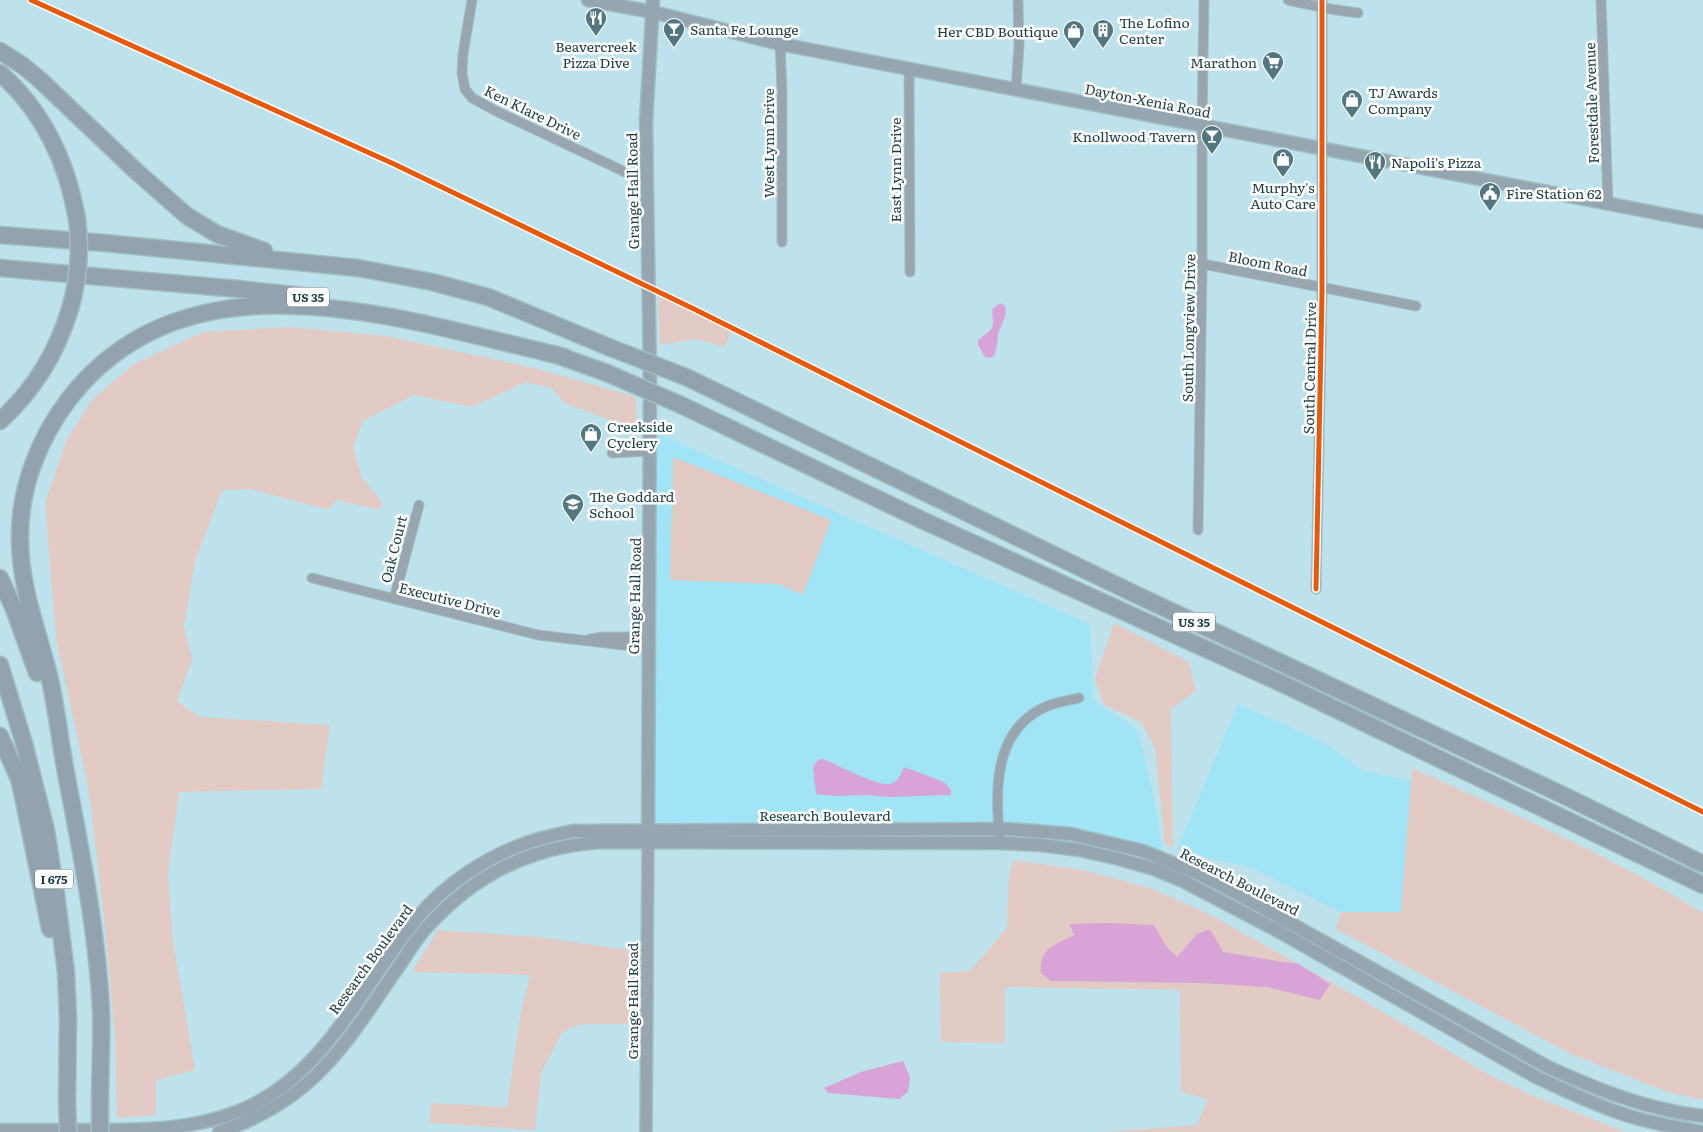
<svg xmlns="http://www.w3.org/2000/svg" width="1703" height="1132" viewBox="0 0 1703 1132" font-family="Literata,serif">
  <style>
    .built { fill: #a0e4f5 }
    .green { fill: #e1cbc4 }
    .water { fill: #d8a3d7 }
    .lines { fill: none; stroke-linecap: round; stroke-linejoin: round }
    .minor-casing { stroke: #a0bfc7; stroke-width: 11 }
    .tertiary-casing { stroke: #a0bfc7; stroke-width: 14 }
    .secondary-casing { stroke: #a0bfc7; stroke-width: 15 }
    .motorway-casing { stroke: #a0bfc7; stroke-width: 19 }
    .minor { stroke: #9aa6af; stroke-width: 9 }
    .tertiary { stroke: #9aa6af; stroke-width: 11 }
    .secondary { stroke: #96a6b0; stroke-width: 12 }
    .motorway { stroke: #92a3af; stroke-width: 16 }
    .motorway-bridge-casing { stroke: #a0bfc7; stroke-width: 19; stroke-linecap: butt }
    .motorway-bridge { stroke: #92a3af; stroke-width: 16 }
    .cycleway-casing { stroke: #fff; stroke-width: 8 }
    .cycleway { stroke: #e8590c; stroke-width: 5 }
    .labels { text-anchor: middle; dominant-baseline: central; stroke-width: 5; stroke-linejoin: round; paint-order: stroke }
    .shield { fill: #fff; stroke: #5f777e; stroke-width: 1 }
    .shield-label { font-size: 12px; font-weight: bold; fill: #1a3d46 }
    .poi-label { font-size: 14px; fill: #1a3d46; stroke: #fff; text-anchor: start }
    .street-label { font-size: 14px; fill: #1a3d46; stroke: #fff }
  </style>
  <rect width="100%" height="100%" fill="#bee2eb"/>
  <!-- built -->
  <path class="built" d="M 650,430 L 1090,624 L 1093,700 L 1138,730 L 1157,813 L 1163,858 L 1071,834 L 648,830 Z
    M 1238,704 L 1323,742 L 1362,770 L 1411,781 L 1401,912 L 1341,912 L 1252,868 L 1177,850 Z"/>
  <!-- green -->
  <path class="green" d="M 658,293 L 732,328 L 725,347 L 697,339 L 660,345 Z
    M 290,327 L 386,336 L 534,368 L 636,397 L 637,430 L 564,403 L 552,388 L 526,382 L 472,407 L 414,395 L 363,421 L 353,447 L 362,478 L 382,502 L 380,510 L 336,500 L 329,510 L 250,489 L 222,490 L 195,561 L 184,626 L 192,660 L 177,701 L 199,717 L 330,725 L 321,789 L 179,792 L 168,874 L 173,942 L 195,1070 L 156,1080 L 156,1115 L 117,1118 L 115,1037 L 105,927 L 89,792 L 56,638 L 45,503 L 67,439 L 93,399 L 134,364 L 203,332 Z
    M 673,457 L 831,520 L 803,595 L 778,584 L 670,580 Z
    M 1114,623 L 1189,662 L 1196,691 L 1171,709 L 1173,847 L 1165,844 L 1155,748 L 1141,722 L 1104,705 L 1095,679 Z
    M 1412,768 C 1511,812 1611,856 1703,913 L 1703,1100 L 1665,1091 L 1571,1054 L 1336,929 L 1341,912 L 1401,912 Z
    M 1013,860 L 1082,870 L 1150,888 L 1207,913 L 1354,995 L 1493,1077 L 1534,1096 L 1626,1132 L 1102,1132 L 1197,1125 L 1208,1099 L 1181,1092 L 1180,990 L 1005,987 L 1005,1043 L 941,1042 L 940,973 L 970,971 L 1007,928 L 1009,875 Z
    M 438,930 L 539,937 L 634,951 L 634,1024 L 583,1024 L 563,1031 L 541,1073 L 535,1130 L 430,1123 L 431,1103 L 507,1107 L 521,1011 L 530,975 L 412,972 Z"/>
  <!-- water -->
  <path class="water" d="M 1001,303 L 1005,306 C 1008,318 1000,324 998,335 C 997,343 997,349 994,356 L 989,358 L 984,356 L 978,344 L 978,340 C 983,336 991,332 993,325 C 994,320 991,314 993,308 Z
    M 823,759 C 838,765 876,786 889,784 C 898,783 901,774 904,767 L 944,782 L 951,790 L 951,795 L 888,797 L 868,795 L 836,796 L 816,794 L 813,767 L 818,760 Z
    M 1106,923 L 1154,925 L 1166,946 L 1177,957 L 1197,934 L 1210,929 L 1223,952 L 1276,961 L 1299,964 L 1330,984 L 1320,1000 L 1267,987 L 1201,983 L 1051,981 L 1041,973 C 1039,948 1055,945 1074,935 L 1069,924 Z
    M 903,1061 L 910,1077 L 908,1092 L 899,1099 L 828,1093 L 824,1088 L 861,1072 Z"/>
  <g class="lines">
    <!-- minor casing -->
    <g class="minor-casing">
      <path id="minor" d="M 472,0 L 463,54 L 462,73 L 465,89 L 472,98 L 498,112 L 640,179 L 646,180
        M 1288,0 L 1330,9 L 1358,13
        M 1601,0 L 1608,204
        M 780,44 L 782,91 L 782,242
        M 909,69 L 910,272
        M 1016,89 L 1019,46 L 1018,0
        M 1203,264 L 1416,306
        M 612,453 L 650,451
        M 1198,530 L 1202,270 L 1202,125 L 1204,0
        M 312,578 L 538,635 L 648,648
        M 1316,589 L 1322,294 L 1322,0
        M 394,599 L 419,505
        M 590,639 L 603,637 L 648,637
        M 1000,843 C 995,794 992,731 1045,707 C 1056,702 1067,701 1079,698"/>
    </g>
    <!-- tertiary casing -->
    <g class="tertiary-casing">
      <path id="tertiary" d="M 646,1132 L 648,842"/>
    </g>
    <!-- secondary casing -->
    <g class="secondary-casing">
      <path id="secondary" d="M 588,0 L 653,12 L 780,44 L 1703,222
        M 648,837 L 650,381 L 646,122 L 653,0
        M 0,1130 C 31,1130 63,1130 94,1130 C 144,1130 192,1130 239,1111 C 325,1077 362,984 418,917 C 446,883 488,856 529,842 C 543,837 559,834 573,831 L 1008,829 L 1071,834 L 1143,851 L 1199,874 L 1236,893 L 1548,1067 C 1598,1090 1648,1110 1703,1116
        M 219,1132 C 258,1119 296,1097 324,1067 C 350,1040 371,1007 392,976 C 404,960 414,941 427,927 C 457,894 495,867 537,854 C 557,847 578,844 600,842 L 1000,843 L 1041,845 L 1080,850 L 1119,859 L 1154,869 L 1183,881 L 1278,931 L 1536,1077 C 1562,1089 1589,1102 1617,1112 C 1645,1122 1674,1127 1703,1132"/>
    </g>
    <!-- motorway casing -->
    <g class="motorway-casing">
      <path id="motorway" d="M 0,51 L 22,65 L 39,79 L 136,171 L 187,216 L 217,234 L 264,251
        M 0,73 C 43,111 67,162 77,219
        M 0,235 L 105,243 L 358,268 L 432,282 L 488,297 L 611,348
        M 0,268 L 238,289 L 304,296
        M 554,354 L 607,373
        M 686,377 L 1141,597 L 1567,797 L 1703,864
        M 681,405 L 924,521 L 1281,683 L 1703,885
        M 0,421 C 33,391 57,352 70,309
        M 0,578 L 14,609 L 37,673
        M 0,665 L 24,743 L 46,830 L 56,894 L 66,972 L 68,1019 L 67,1100
        M 0,736 L 19,779 L 23,796 L 50,929
        M 100,1105 C 100,1073 102,1042 101,1010 C 97,930 81,852 66,773 C 60,742 57,711 50,680 C 39,633 20,589 20,539 C 19,489 39,438 69,399 C 190,243 406,321 565,357"/>
    </g>
    <!-- minor -->
    <use href="#minor" class="minor"/>
    <!-- tertiary -->
    <use href="#tertiary" class="tertiary"/>
    <!-- secondary -->
    <use href="#secondary" class="secondary"/>
    <!-- motorway -->
    <use href="#motorway" class="motorway"/>
    <!-- motorway-bridge casing -->
    <g class="motorway-bridge-casing">
      <path id="motorway-bridge" d="M 70,309 C 79,279 81,250 77,219
        M 611,348 L 686,377
        M 607,373 L 681,405
        M 67,1100 L 68,1132
        M 100,1105 L 100,1132"/>
    </g>
    <!-- motorway-bridge -->
    <use href="#motorway-bridge" class="motorway-bridge"/>
    <!-- cycleway casing -->
    <g class="cycleway-casing">
      <path id="cycleway" d="M 31,0 L 394,164 L 694,309 L 1703,812
        M 1316,589 L 1322,294 L 1322,0"/>
    </g>
    <!-- cycleway -->
    <use href="#cycleway" class="cycleway"/>
  </g>
  <!-- icons -->
  <defs>
    <g id="restaurant-pin" transform="scale(1.125)"><path d="M0 17L-7.5 6A9.5 9.5 0 1 1 7.5 6Z" fill="#537780" stroke="#fff"/><path d="M-5-6h1v4h1v-4h1v4h1v-4h1v5L-1.5 .5V6h-2V.5L-5-1ZM5-6V6H3V1.5H1.5Q1.5-4 5-6Z" fill="#fff"/></g>
    <g id="bar-pin" transform="scale(1.125)"><path d="M0 17L-7.5 6A9.5 9.5 0 1 1 7.5 6Z" fill="#537780" stroke="#fff"/><path d="M-6-5H6L.8 .8V4.5H3.5V6h-7V4.5H-.8V.8Z" fill="#fff"/></g>
    <g id="building-pin" transform="scale(1.125)"><path d="M0 17L-7.5 6A9.5 9.5 0 1 1 7.5 6Z" fill="#537780" stroke="#fff"/><path d="M-4-6H4V6H1V3H-1V6H-4ZM-2.5-4.3h1.7v1.8h-1.7ZM.8-4.3h1.7v1.8H.8ZM-2.5-1h1.7V.8h-1.7ZM.8-1h1.7V.8H.8Z" fill="#fff"/></g>
    <g id="shop-pin" transform="scale(1.125)"><path d="M0 17L-7.5 6A9.5 9.5 0 1 1 7.5 6Z" fill="#537780" stroke="#fff"/><path d="M-5-2.5h2.3a2.7 3.5 0 0 1 5.4 0H5L5.5 6h-11ZM-1.5-2.5h3a1.5 2.3 0 0 0-3 0Z" fill="#fff"/></g>
    <g id="supermarket-pin" transform="scale(1.125)"><path d="M0 17L-7.5 6A9.5 9.5 0 1 1 7.5 6Z" fill="#537780" stroke="#fff"/><path d="M-6-5.5h2.5l.6 2H6L4.5 2H-2.5L-4.4-4H-6ZM-1.5 3.2a1.3 1.3 0 1 0 .1 0ZM3 3.2a1.3 1.3 0 1 0 .1 0Z" fill="#fff"/></g>
    <g id="civic-pin" transform="scale(1.125)"><path d="M0 17L-7.5 6A9.5 9.5 0 1 1 7.5 6Z" fill="#537780" stroke="#fff"/><path d="M-.6-6.5H3V-4.5H.6V-3L4-1V1h2V6H-6V1h2V-1L-.6-3ZM-1.2 2.5V6h2.4V2.5Z" fill="#fff"/></g>
    <g id="school-pin" transform="scale(1.125)"><path d="M0 17L-7.5 6A9.5 9.5 0 1 1 7.5 6Z" fill="#537780" stroke="#fff"/><path d="M0-5L7-2L0 1L-7-2ZM-4 1L0 2.5L4 1V4Q0 6-4 4Z" fill="#fff"/></g>
  </defs>
  <g fill-rule="evenodd">
    <use href="#restaurant-pin" x="596" y="18"/>
    <use href="#bar-pin" x="674" y="29"/>
    <use href="#building-pin" x="1103" y="30"/>
    <use href="#shop-pin" x="1074" y="31"/>
    <use href="#supermarket-pin" x="1273" y="62"/>
    <use href="#shop-pin" x="1352" y="100"/>
    <use href="#bar-pin" x="1212" y="136"/>
    <use href="#shop-pin" x="1283" y="159"/>
    <use href="#restaurant-pin" x="1375" y="162"/>
    <use href="#civic-pin" x="1490" y="193"/>
    <use href="#shop-pin" x="591" y="434"/>
    <use href="#school-pin" x="573" y="504"/>
  </g>
  <g class="labels">
    <!-- shield labels -->
    <g class="shield">
      <rect x="287" y="287.5" width="42" height="19" rx="4"/>
      <rect x="1173" y="612.5" width="42" height="19" rx="4"/>
      <rect x="35" y="869.5" width="38" height="19" rx="4"/>
    </g>
    <g class="shield-label">
      <text x="308" y="297">US 35</text>
      <text x="1194" y="622">US 35</text>
      <text x="54" y="879">I 675</text>
    </g>
    <!-- poi labels -->
    <g class="poi-label">
      <text x="1119" y="22">The Lofino<tspan x="1119" dy="16">Center</tspan></text>
      <text x="690" y="29">Santa Fe Lounge</text>
      <text x="1058" y="31" text-anchor="end">Her CBD Boutique</text>
      <text x="596" y="46" text-anchor="middle">Beavercreek<tspan x="596" dy="16">Pizza Dive</tspan></text>
      <text x="1257" y="62" text-anchor="end">Marathon</text>
      <text x="1368" y="92">TJ Awards<tspan x="1368" dy="16">Company</tspan></text>
      <text x="1196" y="136" text-anchor="end">Knollwood Tavern</text>
      <text x="1391" y="162">Napoli's Pizza</text>
      <text x="1283" y="187" text-anchor="middle">Murphy's<tspan x="1283" dy="16">Auto Care</tspan></text>
      <text x="1506" y="193">Fire Station 62</text>
      <text x="607" y="426">Creekside<tspan x="607" dy="16">Cyclery</tspan></text>
      <text x="589" y="496">The Goddard<tspan x="589" dy="16">School</tspan></text>
    </g>
    <!-- street labels -->
    <g class="street-label">
      <text transform="translate(1148 100) rotate(11)">Dayton-Xenia Road</text>
      <text transform="translate(1591 103) rotate(-92)">Forestdale Avenue</text>
      <text transform="translate(533 112) rotate(26)">Ken Klare Drive</text>
      <text transform="translate(768 143) rotate(-90)">West Lynn Drive</text>
      <text transform="translate(895 170) rotate(-90)">East Lynn Drive</text>
      <text transform="translate(632 191) rotate(-91)">Grange Hall Road</text>
      <text transform="translate(1268 263) rotate(11)">Bloom Road</text>
      <text transform="translate(1188 328) rotate(-89)">South Longview Drive</text>
      <text transform="translate(1309 368) rotate(-89)">South Central Drive</text>
      <text transform="translate(393 549) rotate(-76)">Oak Court</text>
      <text transform="translate(634 596) rotate(-89)">Grange Hall Road</text>
      <text transform="translate(450 599) rotate(14)">Executive Drive</text>
      <text x="825" y="815">Research Boulevard</text>
      <text transform="translate(1240 881) rotate(27)">Research Boulevard</text>
      <text transform="translate(370 959) rotate(-54)">Research Boulevard</text>
      <text transform="translate(632 1001) rotate(-90)">Grange Hall Road</text>
    </g>
  </g>
</svg>
